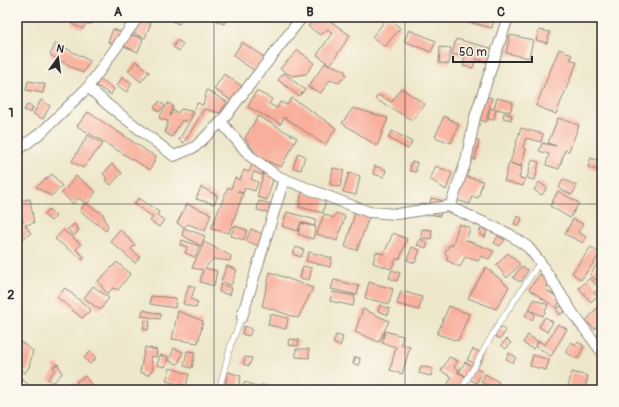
<svg xmlns="http://www.w3.org/2000/svg" width="619" height="407" viewBox="0 0 619 407" font-family="Pangolin,sans-serif">
  <style>
    .building { fill: #f9af9c }
    .lines { fill: none; stroke-linecap: round; stroke-linejoin: round }
    .service-casing { stroke: #8c897b; stroke-width: 6 }
    .minor-casing { stroke: #8c897b; stroke-width: 12 }
    .service { stroke: #fff; stroke-width: 5 }
    .minor { stroke: #fff; stroke-width: 10 }
    .grid { fill: none; stroke: #2b2b2b; stroke-width: 1; stroke-opacity: 0.55 }
    .neatline { fill: none; stroke: #2b2b2b; stroke-width: 1.5 }
    .grid-label { font-size: 13px; text-anchor: middle; font-weight: bold; fill: #2b2b2b }
  </style>
  <rect width="100%" height="100%" fill="#fbf7ec"/>
  <filter id="ink" filterUnits="userSpaceOnUse"><feTurbulence type="fractalNoise" baseFrequency=".025" numOctaves="2"/><feDisplacementMap in="SourceGraphic" scale="8" xChannelSelector="R" yChannelSelector="G"/><feConvolveMatrix kernelMatrix="1 2 1 2 8 2 1 2 1" color-interpolation-filters="sRGB"/></filter>
  <filter id="wash" filterUnits="userSpaceOnUse"><feTurbulence type="fractalNoise" baseFrequency=".012" numOctaves="4" result="noise"/><feDisplacementMap in="SourceGraphic" scale="16" xChannelSelector="R" yChannelSelector="G"/><feGaussianBlur stdDeviation="0.9" result="paint"/><feColorMatrix in="noise" values="0 0 0 0 0 0 0 0 0 0 0 0 0 0 0 0 0 1.4 0 .05"/><feComposite in="paint" operator="in"/></filter>
  <g filter="url(#wash)">
    <rect width="100%" height="100%" fill="#eee7cb"/>
    <g id="blocks">
      <!-- building -->
      <path class="building" d="M 75,17 L 84,17 L 93,21 L 92,24 L 86,23 L 83,29 L 72,24 Z
        M 172,17 L 182,18 L 179,24 L 171,21 Z
        M 219,17 L 227,17 L 224,24 L 217,21 Z
        M 319,17 L 324,17 L 350,35 L 330,65 L 317,55 L 332,33 L 328,29 L 320,35 L 308,26 Z
        M 388,17 L 400,28 L 385,47 L 372,37 Z
        M 470,17 L 494,19 L 492,28 L 469,22 Z
        M 139,19 L 151,23 L 145,38 L 133,33 Z
        M 113,29 L 125,34 L 118,45 L 108,42 Z
        M 409,30 L 436,41 L 431,52 L 404,41 Z
        M 539,30 L 550,32 L 547,43 L 536,40 Z
        M 130,34 L 143,39 L 138,52 L 124,46 Z
        M 510,35 L 533,40 L 529,58 L 506,53 Z
        M 456,39 L 494,49 L 491,63 L 476,59 L 473,68 L 463,66 L 465,57 L 452,54 Z
        M 177,40 L 183,44 L 179,51 L 173,47 Z
        M 242,42 L 265,58 L 255,71 L 233,56 Z
        M 56,43 L 90,61 L 83,73 L 50,55 Z
        M 440,47 L 451,48 L 449,64 L 439,63 Z
        M 559,49 L 572,55 L 570,59 L 577,62 L 556,114 L 536,106 Z
        M 298,50 L 314,63 L 306,74 L 292,76 L 280,69 Z
        M 136,61 L 149,72 L 141,82 L 128,71 Z
        M 325,63 L 344,70 L 346,75 L 339,83 L 330,80 L 321,93 L 308,87 Z
        M 284,73 L 305,90 L 299,96 L 278,80 Z
        M 224,74 L 242,86 L 232,101 L 214,89 Z
        M 122,77 L 132,83 L 127,92 L 117,86 Z
        M 99,79 L 114,89 L 111,95 L 95,85 Z
        M 28,81 L 45,84 L 43,93 L 26,90 Z
        M 401,88 L 425,104 L 412,120 L 375,99 L 378,95 L 392,102 Z
        M 207,90 L 227,102 L 220,113 L 204,109 L 184,143 L 179,140 L 193,115 L 197,103 L 203,105 Z
        M 256,91 L 272,99 L 269,104 L 277,108 L 280,102 L 287,105 L 292,98 L 336,128 L 325,145 L 284,117 L 281,124 L 248,107 Z
        M 477,94 L 492,98 L 486,122 L 471,117 Z
        M 497,98 L 513,102 L 510,112 L 496,109 L 494,120 L 488,119 L 490,108 L 494,109 Z
        M 41,100 L 50,106 L 43,119 L 33,114 Z
        M 160,101 L 165,106 L 159,112 L 154,107 Z
        M 168,103 L 173,106 L 170,116 L 173,110 L 178,113 L 181,109 L 192,111 L 186,122 L 182,120 L 172,137 L 165,133 L 168,121 L 159,118 Z
        M 27,105 L 33,107 L 31,113 L 24,110 Z
        M 353,108 L 388,118 L 377,146 L 342,123 Z
        M 88,112 L 156,157 L 150,170 L 77,126 Z
        M 504,113 L 512,115 L 511,120 L 503,118 Z
        M 258,116 L 297,138 L 281,167 L 258,157 L 245,138 Z
        M 444,116 L 459,124 L 451,143 L 435,137 Z
        M 558,118 L 579,125 L 569,151 L 565,150 L 559,169 L 546,165 L 549,154 L 539,151 L 542,143 L 556,146 L 548,143 Z
        M 521,128 L 543,134 L 541,142 L 526,138 L 523,148 L 526,149 L 521,166 L 510,163 Z
        M 392,131 L 412,142 L 408,149 L 388,138 Z
        M 88,135 L 103,144 L 83,168 L 72,161 Z
        M 470,139 L 479,141 L 475,160 L 466,158 Z
        M 298,153 L 305,156 L 301,170 L 293,168 Z
        M 591,158 L 602,162 L 602,172 L 588,167 Z
        M 254,159 L 265,166 L 276,168 L 267,200 L 257,197 L 264,171 L 262,175 L 254,172 L 251,179 L 258,182 L 255,191 L 245,188 L 243,193 L 237,191 L 243,194 L 229,233 L 211,229 L 228,187 L 231,189 L 235,178 L 240,180 L 244,170 L 249,172 Z
        M 532,160 L 539,162 L 535,180 L 527,178 Z
        M 411,162 L 417,162 L 416,172 L 410,171 Z
        M 509,163 L 522,167 L 519,178 L 525,179 L 523,186 L 504,181 Z
        M 112,164 L 122,173 L 111,185 L 105,180 L 107,178 L 103,174 Z
        M 375,166 L 386,170 L 384,177 L 373,174 Z
        M 436,166 L 452,173 L 446,190 L 430,179 Z
        M 333,168 L 344,170 L 340,187 L 330,185 Z
        M 349,173 L 360,176 L 356,195 L 343,192 Z
        M 52,174 L 62,186 L 51,196 L 36,187 Z
        M 456,174 L 483,181 L 478,198 L 472,196 L 470,204 L 449,198 Z
        M 76,176 L 96,192 L 87,204 L 78,198 L 73,204 L 62,193 Z
        M 563,179 L 577,186 L 572,195 L 559,188 Z
        M 539,182 L 547,188 L 542,195 L 534,190 Z
        M 17,184 L 23,188 L 18,196 L 17,196 Z
        M 201,187 L 218,196 L 214,204 L 196,199 Z
        M 558,191 L 579,203 L 570,218 L 550,206 Z
        M 302,192 L 326,199 L 323,213 L 299,207 Z
        M 139,198 L 159,212 L 157,215 L 164,220 L 159,227 L 150,221 L 153,217 L 134,204 Z
        M 431,198 L 443,201 L 440,216 L 428,214 Z
        M 30,199 L 34,223 L 25,225 L 31,233 L 20,241 L 17,237 L 17,223 L 22,221 L 23,222 L 19,201 Z
        M 259,201 L 277,205 L 275,214 L 257,210 Z
        M 85,203 L 103,214 L 108,227 L 106,231 L 80,211 Z
        M 187,204 L 211,214 L 205,231 L 188,224 L 184,227 L 177,223 Z
        M 49,209 L 56,216 L 51,221 L 44,215 Z
        M 356,209 L 370,214 L 357,250 L 345,247 Z
        M 287,212 L 316,220 L 314,226 L 301,222 L 298,231 L 282,226 Z
        M 336,213 L 345,216 L 337,241 L 317,234 L 324,214 L 333,218 Z
        M 517,216 L 522,218 L 519,226 L 514,224 Z
        M 573,219 L 583,224 L 578,232 L 586,237 L 583,243 L 565,234 Z
        M 301,223 L 316,227 L 313,239 L 298,234 Z
        M 74,224 L 79,230 L 74,236 L 68,229 Z
        M 459,224 L 470,228 L 466,240 L 494,251 L 489,259 L 481,256 L 478,261 L 465,257 L 460,267 L 446,260 L 448,256 L 445,253 L 449,245 L 452,246 Z
        M 234,226 L 247,230 L 244,240 L 231,236 Z
        M 184,228 L 205,236 L 201,246 L 182,235 Z
        M 481,228 L 487,231 L 485,237 L 479,234 Z
        M 120,229 L 135,245 L 131,249 L 140,257 L 135,263 L 110,241 Z
        M 251,229 L 269,237 L 264,248 L 246,241 Z
        M 422,229 L 432,230 L 431,239 L 421,238 Z
        M 63,230 L 81,244 L 76,250 L 85,257 L 83,260 L 55,239 Z
        M 393,233 L 407,239 L 400,259 L 396,259 L 391,269 L 373,263 L 376,252 L 384,254 Z
        M 498,236 L 505,240 L 500,246 L 494,243 Z
        M 420,239 L 428,243 L 426,248 L 417,245 Z
        M 182,240 L 199,246 L 195,257 L 185,253 L 187,247 L 180,245 Z
        M 204,242 L 231,256 L 230,261 L 213,259 L 205,268 L 217,271 L 214,286 L 200,282 L 203,270 L 192,268 Z
        M 296,247 L 304,250 L 301,257 L 293,254 Z
        M 412,247 L 420,250 L 415,263 L 407,260 Z
        M 591,247 L 600,254 L 581,280 L 572,273 Z
        M 309,252 L 332,258 L 330,267 L 306,261 Z
        M 508,253 L 520,264 L 507,278 L 496,265 Z
        M 117,262 L 130,274 L 118,290 L 113,288 L 107,294 L 98,281 Z
        M 598,263 L 602,266 L 602,273 L 596,280 L 590,275 Z
        M 227,266 L 237,270 L 231,285 L 221,281 Z
        M 303,266 L 312,268 L 309,280 L 300,278 Z
        M 521,266 L 528,270 L 521,282 L 513,278 Z
        M 486,267 L 509,287 L 496,309 L 468,298 Z
        M 392,270 L 400,273 L 397,281 L 389,278 Z
        M 270,272 L 313,288 L 298,318 L 262,306 Z
        M 540,274 L 551,282 L 545,289 L 561,300 L 556,308 L 529,289 Z
        M 590,278 L 599,288 L 594,293 L 597,296 L 591,302 L 579,288 Z
        M 334,280 L 359,286 L 357,295 L 331,289 Z
        M 369,282 L 393,289 L 389,304 L 365,298 Z
        M 221,284 L 232,288 L 230,295 L 219,292 Z
        M 189,285 L 195,287 L 191,299 L 198,302 L 196,308 L 183,304 Z
        M 93,286 L 109,298 L 100,310 L 84,298 Z
        M 65,288 L 91,310 L 82,318 L 57,297 Z
        M 401,291 L 422,297 L 419,310 L 397,304 Z
        M 332,292 L 355,296 L 353,306 L 330,301 Z
        M 151,296 L 176,298 L 175,308 L 150,304 Z
        M 534,299 L 548,305 L 543,316 L 529,310 Z
        M 602,302 L 602,320 L 595,329 L 586,321 Z
        M 380,305 L 390,309 L 388,315 L 378,311 Z
        M 449,306 L 469,314 L 458,341 L 437,334 Z
        M 561,306 L 565,311 L 560,315 L 556,309 Z
        M 363,309 L 389,321 L 379,342 L 355,332 Z
        M 143,310 L 161,314 L 160,319 L 141,316 Z
        M 529,310 L 535,315 L 532,320 L 525,315 Z
        M 178,311 L 203,321 L 198,343 L 172,339 Z
        M 270,314 L 288,318 L 286,329 L 268,325 Z
        M 545,317 L 553,322 L 547,332 L 539,327 Z
        M 145,320 L 150,321 L 148,330 L 143,329 Z
        M 558,324 L 567,329 L 551,356 L 536,346 L 539,341 L 545,345 Z
        M 244,326 L 252,329 L 249,336 L 242,334 Z
        M 501,327 L 506,331 L 500,339 L 495,336 Z
        M 385,331 L 403,336 L 401,344 L 410,347 L 402,374 L 390,370 L 396,347 L 382,343 Z
        M 336,335 L 343,337 L 340,346 L 333,343 Z
        M 528,335 L 538,342 L 533,349 L 523,343 Z
        M 289,339 L 299,340 L 298,346 L 288,345 Z
        M 507,339 L 511,343 L 506,349 L 501,345 Z
        M 21,342 L 33,351 L 29,367 L 25,373 L 17,368 L 17,348 Z
        M 571,342 L 576,345 L 578,342 L 584,346 L 578,359 L 565,352 Z
        M 145,347 L 157,350 L 156,357 L 150,356 L 153,369 L 148,375 L 140,372 Z
        M 174,348 L 183,352 L 178,364 L 169,361 Z
        M 296,349 L 309,349 L 309,358 L 296,357 Z
        M 473,349 L 484,355 L 479,365 L 467,360 Z
        M 187,351 L 195,352 L 192,368 L 184,366 Z
        M 90,352 L 96,358 L 90,364 L 84,358 Z
        M 509,353 L 516,357 L 513,363 L 506,359 Z
        M 160,355 L 168,357 L 165,367 L 157,365 Z
        M 533,355 L 549,360 L 546,370 L 530,366 Z
        M 245,357 L 252,358 L 249,366 L 243,364 Z
        M 355,357 L 360,358 L 359,365 L 353,364 Z
        M 449,357 L 458,361 L 454,367 L 459,370 L 457,372 L 466,377 L 459,390 L 451,390 L 446,387 L 452,377 L 441,371 Z
        M 465,362 L 483,372 L 476,383 L 459,372 Z
        M 58,364 L 62,373 L 53,383 L 48,379 L 55,370 L 53,366 Z
        M 421,366 L 433,369 L 431,376 L 419,373 Z
        M 170,368 L 189,374 L 186,386 L 166,381 Z
        M 228,372 L 241,376 L 237,390 L 224,390 Z
        M 572,372 L 588,376 L 584,390 L 567,390 Z
        M 485,374 L 499,382 L 495,390 L 481,382 Z
        M 85,376 L 95,390 L 81,390 L 76,382 Z
        M 71,382 L 76,390 L 59,390 Z
        M 245,382 L 256,386 L 255,390 L 242,390 Z
        M 261,385 L 281,389 L 281,390 L 260,390 Z"/>
    </g>
  </g>
  <g filter="url(#ink)">
    <use href="#blocks" fill-opacity="0" stroke="#8c897b" stroke-width="1"/>
    <g class="lines">
      <!-- service casing -->
      <g class="service-casing">
        <path id="service" d="M 219,390 L 231,344 L 242,317
          M 461,390 L 498,325 L 540,262"/>
      </g>
      <!-- minor casing -->
      <g class="minor-casing">
        <path id="minor" d="M 88,87 L 108,105 L 174,156 L 195,147 L 221,122 L 302,17
          M 221,122 L 250,156 L 277,176 L 319,193 L 369,212 L 397,214 L 448,206 L 509,234 L 528,247 L 540,262 L 574,315 L 602,352
          M 17,151 L 43,131 L 88,87 L 138,17
          M 452,201 L 466,161 L 475,117 L 508,17
          M 242,317 L 284,179
          M 17,383 L 26,390"/>
      </g>
      <!-- service -->
      <use href="#service" class="service"/>
      <!-- minor -->
      <use href="#minor" class="minor"/>
    </g>
  </g>
  <!-- grid -->
  <path class="grid" d="M 214,17 L 214,390M 405,17 L 405,390M 17,204 L 602,204"/>
  <!-- margin -->
  <rect width="619" height="407" fill="none" stroke="#fbf7ec" stroke-width="44"/>
  <!-- north arrow -->
  <g transform="translate(58 58) rotate(14)" stroke="#fbf7ec" stroke-width="3" paint-order="stroke">
  <path d="M0-3L7 15L0 10L-7 15Z" fill="#2b2b2b"/>
  <text y="-6" font-size="11" font-weight="bold" text-anchor="middle" fill="#2b2b2b">N</text>
  </g>
  <!-- scale -->
  <path d="M453 56v6h79v-6" fill="none" stroke="#2b2b2b" stroke-width="2"/>
  <text x="459" y="56" font-size="12" fill="#2b2b2b" stroke="#fbf7ec" stroke-width="3" paint-order="stroke">50 m</text>
  <rect x="22" y="22" width="575" height="363" class="neatline"/>
  <g class="grid-label">
    <text x="118" y="16">A</text>
    <text x="310" y="16">B</text>
    <text x="501" y="16">C</text>
    <text x="11" y="117">1</text>
    <text x="11" y="299">2</text>
  </g>
</svg>
